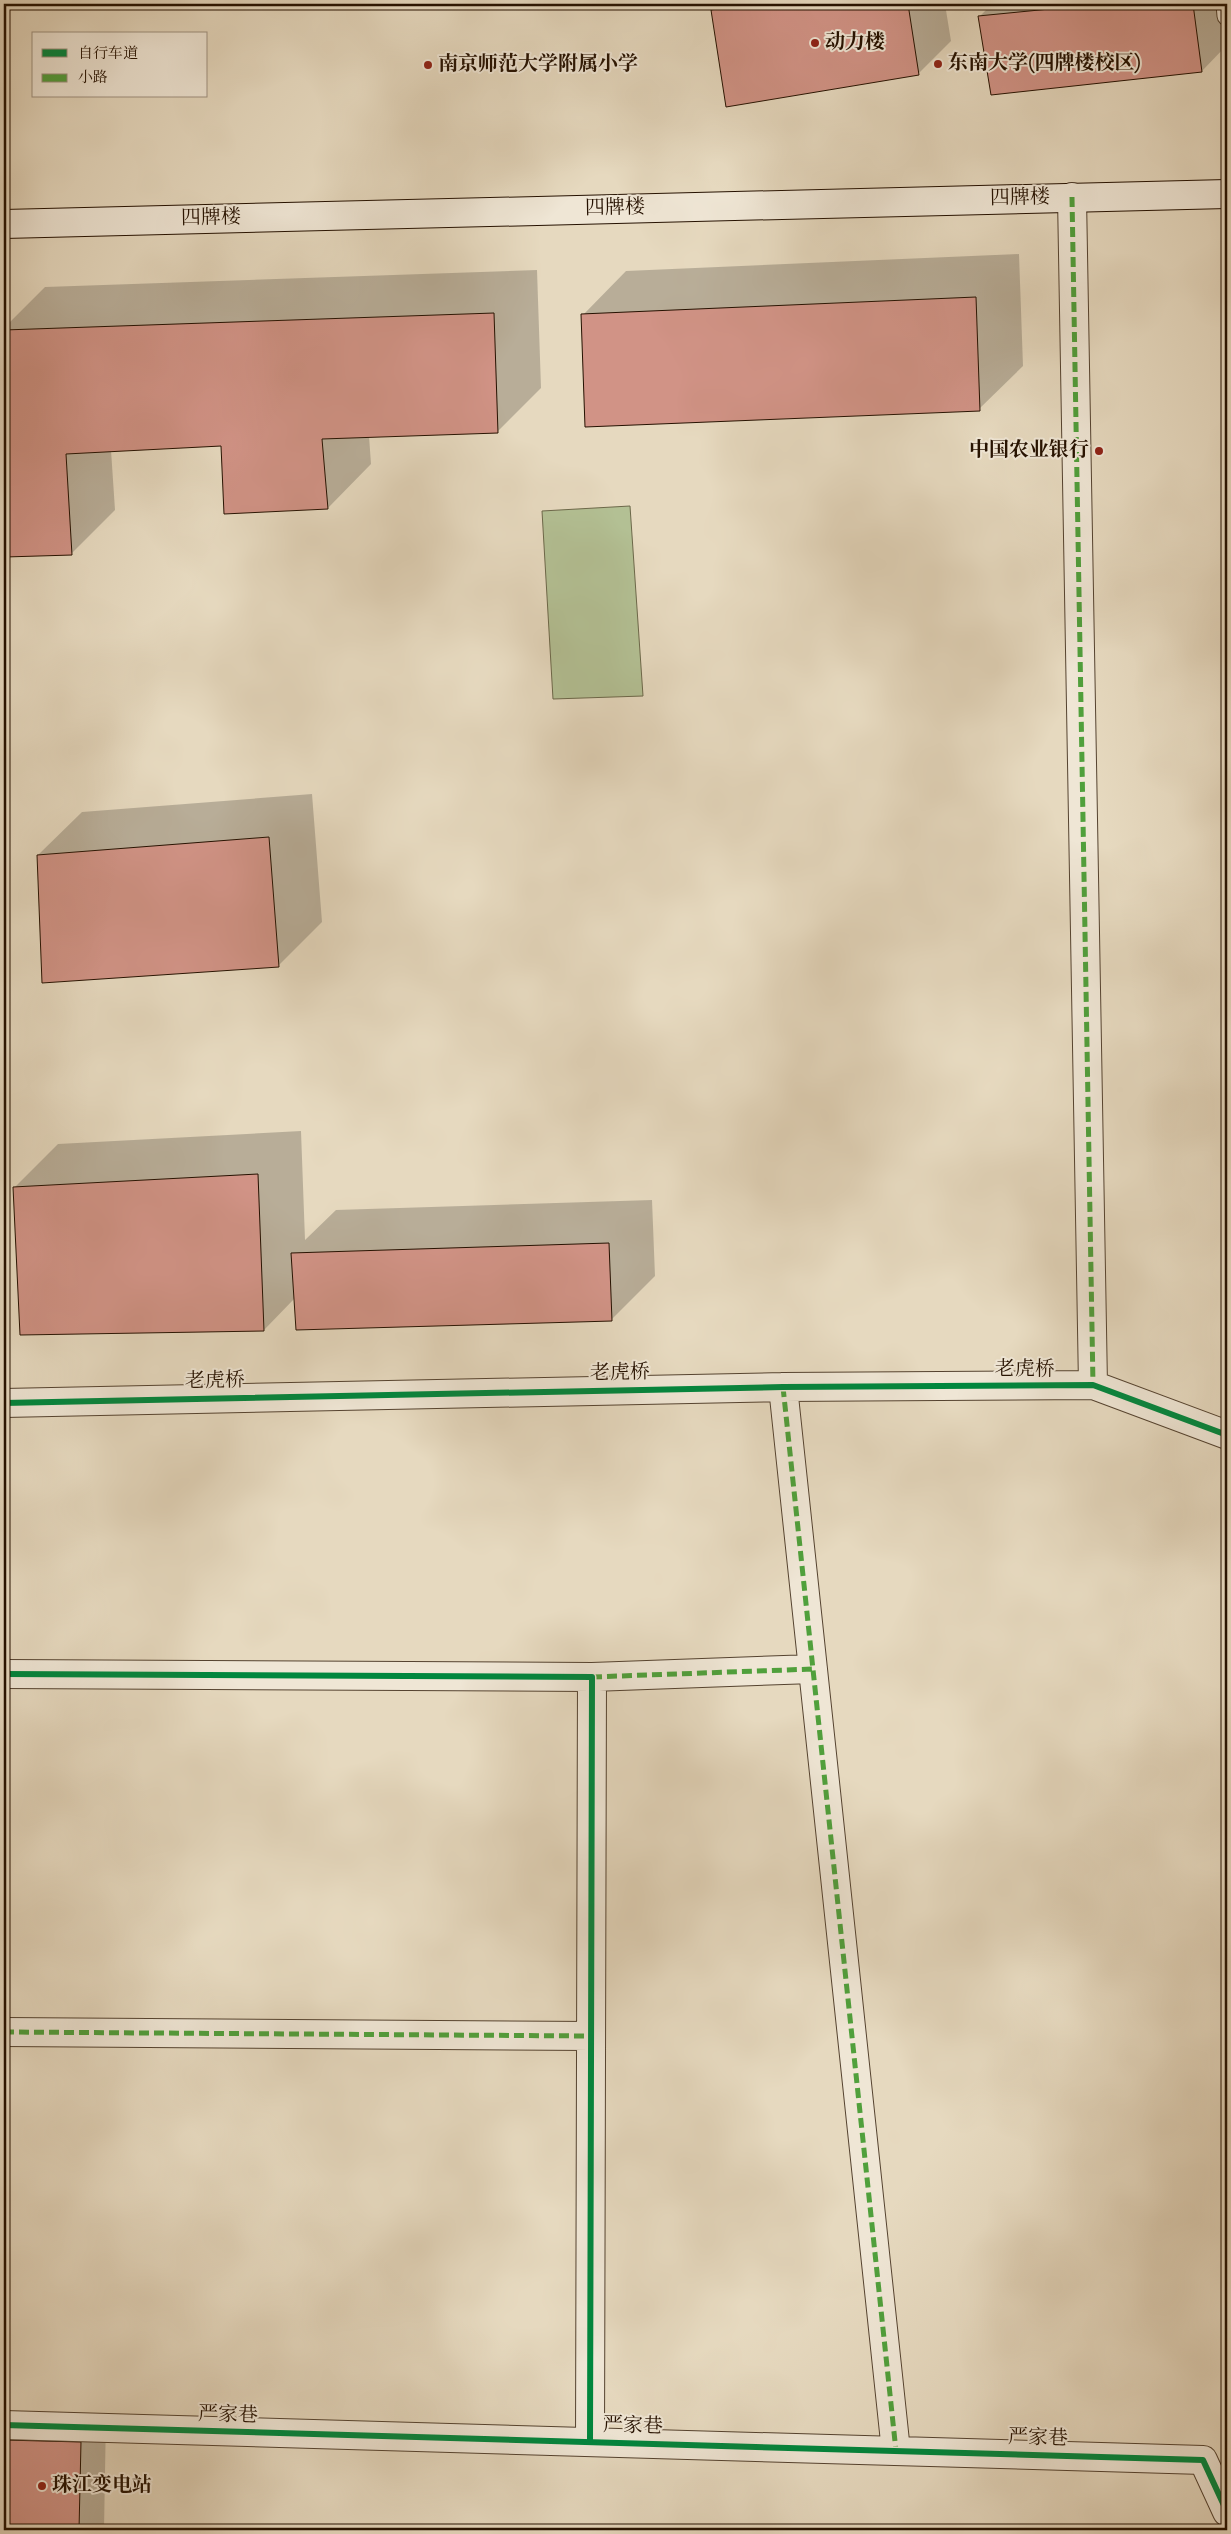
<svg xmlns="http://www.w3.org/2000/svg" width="1231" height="2534" viewBox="0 0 1231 2534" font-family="'Sorts Mill Goudy','Noto Serif SC',serif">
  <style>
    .green { fill: #b3c094; stroke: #6c684a }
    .shadow { fill: #0003 }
    .building { fill: #d19386; stroke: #251100 }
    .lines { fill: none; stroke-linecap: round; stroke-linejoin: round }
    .lane-casing { stroke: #554330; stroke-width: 21 }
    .street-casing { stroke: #554330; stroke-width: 30 }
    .secondary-casing { stroke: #251100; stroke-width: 30 }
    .lane { stroke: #efe6d5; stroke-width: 19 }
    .street { stroke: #efe6d5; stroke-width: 28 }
    .secondary { stroke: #efe6d5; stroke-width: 28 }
    .quiet { stroke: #50a03c; stroke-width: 5; stroke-dasharray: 10 5; stroke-linecap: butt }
    .cycleway-casing { stroke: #efe6d5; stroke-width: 9 }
    .cycleway { stroke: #00873e; stroke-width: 6 }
    .poi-dot { fill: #8f2418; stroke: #efe6d5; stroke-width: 2 }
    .labels { text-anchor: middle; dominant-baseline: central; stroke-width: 4; stroke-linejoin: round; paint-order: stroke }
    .poi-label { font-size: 20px; font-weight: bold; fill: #251100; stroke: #efe6d5; text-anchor: start }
    .street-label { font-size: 20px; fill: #251100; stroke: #efe6d5 }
  </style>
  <rect width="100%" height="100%" fill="#e6d9bf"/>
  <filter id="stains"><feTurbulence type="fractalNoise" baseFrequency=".004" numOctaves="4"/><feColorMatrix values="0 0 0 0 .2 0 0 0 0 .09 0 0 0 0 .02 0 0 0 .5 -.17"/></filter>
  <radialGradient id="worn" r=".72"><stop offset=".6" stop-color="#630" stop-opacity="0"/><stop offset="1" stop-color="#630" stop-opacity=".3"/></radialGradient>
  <!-- green -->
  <path class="green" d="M 630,506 L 643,696 L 553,699 L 542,511 Z"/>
  <!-- shadow -->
  <path class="shadow" d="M 719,4 L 945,4 L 951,41 L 918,74 L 712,10 Z
    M 992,4 L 1227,4 L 1227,45 L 1202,71 L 979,17 Z
    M 1019,254 L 1023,366 L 979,409 L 583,315 L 626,271 Z
    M 537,270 L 541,388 L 497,432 L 369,436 L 371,464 L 328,508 L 222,444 L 111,450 L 115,510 L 72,553 L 6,556 L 4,328 L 45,287 Z
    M 312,794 L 322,922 L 279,965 L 38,855 L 82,812 Z
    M 301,1131 L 305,1240 L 336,1210 L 652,1200 L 655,1276 L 612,1319 L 295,1298 L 264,1330 L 14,1188 L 58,1144 Z
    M 4,2415 L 106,2417 L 104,2530 L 4,2530 Z"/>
  <!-- building -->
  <path class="building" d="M 745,4 L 908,4 L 919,75 L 726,107 L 711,10 Z
    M 1101,4 L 1193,4 L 1202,72 L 991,95 L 978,16 Z
    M 976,297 L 980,411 L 585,427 L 581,314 Z
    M 494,313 L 498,433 L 322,439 L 328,509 L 224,514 L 221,446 L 66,454 L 72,555 L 5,557 L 4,330 Z
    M 269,837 L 279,967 L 42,983 L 37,855 Z
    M 258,1174 L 264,1331 L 20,1335 L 13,1187 Z
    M 609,1243 L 612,1321 L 296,1330 L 291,1253 Z
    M 4,2440 L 81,2442 L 79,2530 L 4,2530 Z"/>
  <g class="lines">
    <!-- lane casing -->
    <g class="lane-casing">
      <path id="lane" d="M 1226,4 L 1227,16"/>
    </g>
    <!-- street casing -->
    <g class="street-casing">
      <path id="street" d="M 1072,197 L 1093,1385
        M 783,1387 L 896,2451
        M 4,1403 L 783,1387 L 1093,1385 L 1227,1435
        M 4,1674 L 592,1677 L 590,2442
        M 592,1677 L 813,1669
        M 4,2032 L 591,2036
        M 4,2425 L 1203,2460 L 1227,2512"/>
    </g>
    <!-- secondary casing -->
    <g class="secondary-casing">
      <path id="secondary" d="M 4,224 L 1227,194"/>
    </g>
    <!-- lane -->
    <use href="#lane" class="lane"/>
    <!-- street -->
    <use href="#street" class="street"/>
    <!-- secondary -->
    <use href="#secondary" class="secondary"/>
    <!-- quiet -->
    <path class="quiet" d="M 1072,197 L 1093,1385
      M 783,1387 L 896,2451
      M 592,1677 L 813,1669
      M 4,2032 L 591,2036"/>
    <!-- cycleway casing -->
    <g class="cycleway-casing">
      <path id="cycleway" d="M 4,1403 L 783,1387 L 1093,1385 L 1227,1435
        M 4,1674 L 592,1677 L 590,2442
        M 4,2425 L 1203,2460 L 1227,2512"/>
    </g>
    <!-- cycleway -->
    <use href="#cycleway" class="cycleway"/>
  </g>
  <!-- markers -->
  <g class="poi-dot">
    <circle cx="815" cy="43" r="5"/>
    <circle cx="938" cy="64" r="5"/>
    <circle cx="428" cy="65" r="5"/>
    <circle cx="1099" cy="451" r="5"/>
    <circle cx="42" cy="2486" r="5"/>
  </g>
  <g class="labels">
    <!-- poi labels -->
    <g class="poi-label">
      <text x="825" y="43">动力楼</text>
      <text x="948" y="64">东南大学(四牌楼校区)</text>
      <text x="438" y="65">南京师范大学附属小学</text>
      <text x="1089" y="451" text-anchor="end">中国农业银行</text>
      <text x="52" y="2486">珠江变电站</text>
    </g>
    <!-- street labels -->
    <g class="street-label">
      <text transform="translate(1020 199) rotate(-1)">四牌楼</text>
      <text transform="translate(615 209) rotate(-1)">四牌楼</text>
      <text transform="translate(211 219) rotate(-1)">四牌楼</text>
      <text x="1025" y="1370">老虎桥</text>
      <text transform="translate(620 1374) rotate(-1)">老虎桥</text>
      <text transform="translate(215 1382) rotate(-1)">老虎桥</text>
      <text transform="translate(228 2416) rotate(2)">严家巷</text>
      <text transform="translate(633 2427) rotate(2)">严家巷</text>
      <text transform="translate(1038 2439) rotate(2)">严家巷</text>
    </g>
  </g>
  <!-- margin -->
  <rect width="1231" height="2534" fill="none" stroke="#e6d9bf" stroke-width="20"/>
  <rect x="5" y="5" width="1221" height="2524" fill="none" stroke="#251100" stroke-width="2.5"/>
  <rect x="10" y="10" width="1211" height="2514" fill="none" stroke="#251100"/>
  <!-- legend -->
  <rect x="32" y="32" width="175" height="65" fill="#efe6d5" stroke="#9e9180"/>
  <rect x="42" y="49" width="25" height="8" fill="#00873e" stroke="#9e9180"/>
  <text x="78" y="58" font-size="15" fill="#251100">自行车道</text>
  <rect x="42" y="74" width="25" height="8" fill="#50a03c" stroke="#9e9180"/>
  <text x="78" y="82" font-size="15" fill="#251100">小路</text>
  <rect width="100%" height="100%" filter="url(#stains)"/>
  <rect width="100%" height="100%" fill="url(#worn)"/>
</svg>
